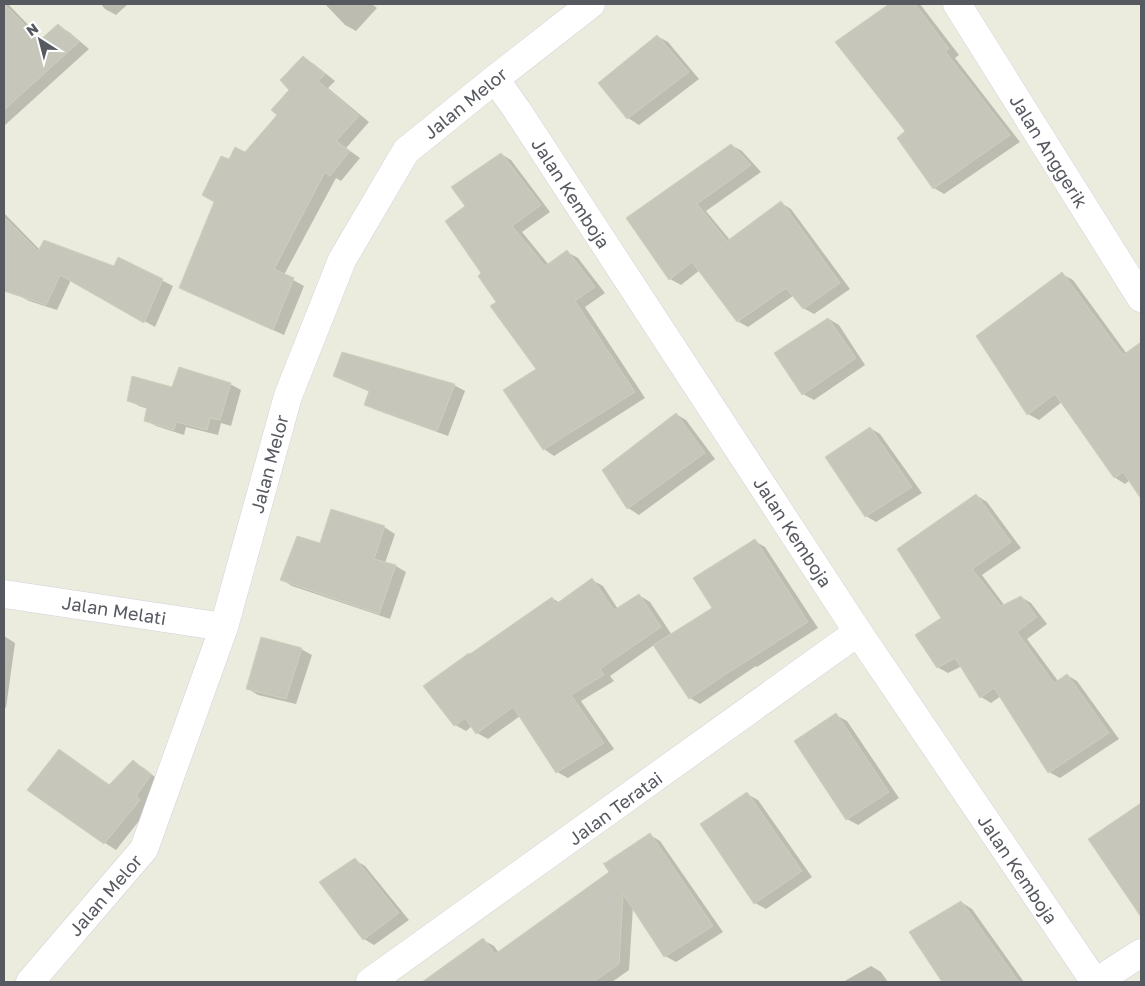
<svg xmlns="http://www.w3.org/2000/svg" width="1145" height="986" viewBox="0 0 1145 986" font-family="'Golos Text',sans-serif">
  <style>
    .shadow { fill: #0003 }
    .building { fill: #c7c6bb; stroke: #d1cfbc }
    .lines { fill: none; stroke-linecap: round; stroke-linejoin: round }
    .minor-casing { stroke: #d1d2da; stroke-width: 29 }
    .minor { stroke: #fff; stroke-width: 28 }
    .labels { text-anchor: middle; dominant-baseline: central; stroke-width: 5; stroke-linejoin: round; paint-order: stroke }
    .street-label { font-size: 18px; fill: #575961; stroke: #fff }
  </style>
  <rect width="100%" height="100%" fill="#ececde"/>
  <!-- shadow -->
  <path class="shadow" d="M 4,4 L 8,4 L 43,40 L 58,26 L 69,32 L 89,49 L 4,126 Z
    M 101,4 L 128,4 L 116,15 L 105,9 Z
    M 325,4 L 372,4 L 377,8 L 356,31 L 345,25 Z
    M 892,4 L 920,4 L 959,55 L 955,58 L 1020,142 L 944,194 L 934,188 L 907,132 L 836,42 Z
    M 657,36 L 668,42 L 699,79 L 639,125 L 628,118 L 600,83 Z
    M 303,58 L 314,64 L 335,81 L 328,88 L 369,122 L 346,148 L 360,158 L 341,181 L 336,178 L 284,275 L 304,286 L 284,335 L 191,293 L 180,287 L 215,202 L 230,160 L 245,154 L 278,115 L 291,89 Z
    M 731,145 L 742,151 L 761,172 L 706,211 L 730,240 L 781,203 L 791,209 L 850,289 L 814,314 L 803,308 L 793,296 L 748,327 L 737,321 L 700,270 L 681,285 L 670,279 L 628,218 Z
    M 501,154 L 511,160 L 550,212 L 522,232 L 549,265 L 567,252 L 578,258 L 605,293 L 585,307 L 645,398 L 554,456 L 544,449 L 538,369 L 498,302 L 483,274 L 467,207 Z
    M 4,213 L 40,250 L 114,267 L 119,258 L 173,286 L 155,327 L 71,280 L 57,310 L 29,301 L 18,295 L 23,285 L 4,266 Z
    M 1062,274 L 1073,280 L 1127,354 L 1133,349 L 1141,354 L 1141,496 L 1130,480 L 1125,484 L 1114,477 L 1062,402 L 1039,420 L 1028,414 Z
    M 829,319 L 839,325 L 865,365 L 814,400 L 803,394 Z
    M 345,381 L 454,385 L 465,391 L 448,436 L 376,410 L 365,404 L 370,392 Z
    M 230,384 L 241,390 L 231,426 L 221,423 L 218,435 L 186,427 L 184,435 L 156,426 L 145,420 L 148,409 L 139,406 L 128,400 L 172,389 Z
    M 676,414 L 686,420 L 715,459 L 639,515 L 628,508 L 603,470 Z
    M 870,428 L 880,434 L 922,493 L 876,522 L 866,516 Z
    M 976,495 L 987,502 L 1021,548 L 982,575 L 1005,606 L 1021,597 L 1031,603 L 1047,624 L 1027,639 L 1058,681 L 1067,675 L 1077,681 L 1119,739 L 1060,778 L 1049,772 L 1001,696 L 991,703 L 981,697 L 962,666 L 948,673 L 937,667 L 943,618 Z
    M 384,527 L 395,534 L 385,563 L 396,566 L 406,572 L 390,619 L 292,586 L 282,580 L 321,544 Z
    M 755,541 L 765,547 L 818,628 L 757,667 L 756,666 L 700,704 L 690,698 L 654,645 L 610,676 L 614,681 L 581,701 L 614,749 L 568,778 L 557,772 L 520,716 L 488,739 L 477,733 L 472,726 L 466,731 L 455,725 L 470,655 L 552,598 L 560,603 L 592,580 L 603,586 L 618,609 L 639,595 L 650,602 L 672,635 L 713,608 Z
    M 4,636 L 15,643 L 6,708 L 4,707 Z
    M 301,649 L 312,655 L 296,704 L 258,695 L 248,689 Z
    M 836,715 L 847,721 L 899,798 L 858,825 L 847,819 Z
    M 59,750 L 70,757 L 110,785 L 133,762 L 144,768 L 161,782 L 146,802 L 150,807 L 116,850 L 105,843 L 29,790 Z
    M 747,794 L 758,800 L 812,877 L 766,909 L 755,903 Z
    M 1141,804 L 1141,909 L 1134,905 L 1090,839 Z
    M 650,835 L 660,841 L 723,932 L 676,962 L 665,956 L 633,907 L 629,970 L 612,982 L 424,982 L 483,940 L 494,946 L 499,953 L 610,872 Z
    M 355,860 L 365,866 L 409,920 L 374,945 L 364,939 Z
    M 961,902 L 972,909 L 1024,982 L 944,982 L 911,932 Z
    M 871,966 L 881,972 L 888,982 L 843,982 Z"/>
  <!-- building -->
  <path class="building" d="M 4,4 L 40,40 L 58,24 L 79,42 L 4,110 Z
    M 889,4 L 915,4 L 949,49 L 945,51 L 1010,135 L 933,189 L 897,138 L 905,131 L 835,42 Z
    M 657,35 L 689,72 L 627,119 L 598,83 Z
    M 303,56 L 325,74 L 318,81 L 359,116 L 336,141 L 350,151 L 330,176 L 325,172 L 274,269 L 294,278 L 273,330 L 179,288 L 214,202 L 202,195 L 221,156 L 229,159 L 235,147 L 245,152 L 277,115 L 271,110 L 289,90 L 280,80 Z
    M 731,144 L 751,165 L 697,204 L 727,241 L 781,201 L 840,283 L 803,309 L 786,288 L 737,322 L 692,262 L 669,280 L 626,218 Z
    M 501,153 L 541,205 L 512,226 L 545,266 L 567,250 L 595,287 L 575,301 L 635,392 L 543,450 L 503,390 L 536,369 L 490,306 L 496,302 L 478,276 L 481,273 L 445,221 L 465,206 L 451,187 Z
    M 4,217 L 38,251 L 44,240 L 114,266 L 118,257 L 163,279 L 144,323 L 60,275 L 46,305 L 4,291 Z
    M 1062,272 L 1123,355 L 1141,342 L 1141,499 L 1123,472 L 1114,478 L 1055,394 L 1027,415 L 976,336 Z
    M 828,318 L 856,358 L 802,395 L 774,353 Z
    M 342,352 L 455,384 L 437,431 L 364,405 L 369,391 L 333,376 Z
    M 179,367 L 231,383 L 220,420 L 210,418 L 207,430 L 176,422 L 174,430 L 144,421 L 147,407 L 127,401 L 132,376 L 172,387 Z
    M 676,413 L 705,453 L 627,509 L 602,470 Z
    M 870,427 L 912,487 L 865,517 L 825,457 Z
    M 976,494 L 1011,542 L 972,569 L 1001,606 L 1021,596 L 1037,617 L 1017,632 L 1054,683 L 1067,674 L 1109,733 L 1048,773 L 994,688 L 980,698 L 955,658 L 937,668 L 915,635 L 941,618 L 897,549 Z
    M 331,509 L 385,526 L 374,559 L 396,565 L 379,614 L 280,580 L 297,536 L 320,543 Z
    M 755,539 L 808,622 L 726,674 L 689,699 L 653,645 L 712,608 L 693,578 Z
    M 592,578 L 614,610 L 639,594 L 661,627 L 600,669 L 604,675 L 571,695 L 604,743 L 556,773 L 513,707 L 476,734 L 465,718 L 454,726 L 423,686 L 469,653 L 470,654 L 552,597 L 556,604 Z
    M 261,637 L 302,648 L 286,699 L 246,689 Z
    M 836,713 L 889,792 L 846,820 L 794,741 Z
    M 59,749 L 109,785 L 133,760 L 151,775 L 136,796 L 140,800 L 104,844 L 27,790 Z
    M 747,792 L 802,871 L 754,904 L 700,824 Z
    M 1141,803 L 1141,917 L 1088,839 Z
    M 650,833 L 713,926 L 664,957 L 623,894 L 619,964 L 593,982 L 422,982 L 483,938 L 495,954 L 609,872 L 603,863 L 605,863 Z
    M 355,858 L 399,913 L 363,940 L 319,882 Z
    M 961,901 L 1019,982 L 942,982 L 909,932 Z"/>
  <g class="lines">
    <!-- minor casing -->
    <g class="minor-casing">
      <path id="minor" d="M 957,4 L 1141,298
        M 495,79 L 517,110 L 858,632 L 1095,982
        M 4,594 L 224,627
        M 30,982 L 144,849 L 224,627 L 288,396 L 342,260 L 406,151 L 495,79 L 591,4
        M 370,982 L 858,632
        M 1096,982 L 1141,953"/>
    </g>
    <!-- minor -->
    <use href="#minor" class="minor"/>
  </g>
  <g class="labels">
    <!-- street labels -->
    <g class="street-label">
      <text transform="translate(465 103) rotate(-39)">Jalan Melor</text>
      <text transform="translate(1049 151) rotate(58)">Jalan Anggerik</text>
      <text transform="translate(571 193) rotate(57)">Jalan Kemboja</text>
      <text transform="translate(269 464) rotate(-75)">Jalan Melor</text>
      <text transform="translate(793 532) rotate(57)">Jalan Kemboja</text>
      <text transform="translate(114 610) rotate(9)">Jalan Melati</text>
      <text transform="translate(615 808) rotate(-36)">Jalan Teratai</text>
      <text transform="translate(1018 869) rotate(56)">Jalan Kemboja</text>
      <text transform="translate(105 895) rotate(-49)">Jalan Melor</text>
    </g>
  </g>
  <!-- border -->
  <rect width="1145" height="986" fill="none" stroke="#575961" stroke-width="10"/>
  <!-- north arrow -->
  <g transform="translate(40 40) rotate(324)" stroke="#ffffff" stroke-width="4" paint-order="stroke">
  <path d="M0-4L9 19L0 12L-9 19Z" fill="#575961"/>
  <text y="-8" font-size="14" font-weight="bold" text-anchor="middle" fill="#575961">N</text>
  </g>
</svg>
